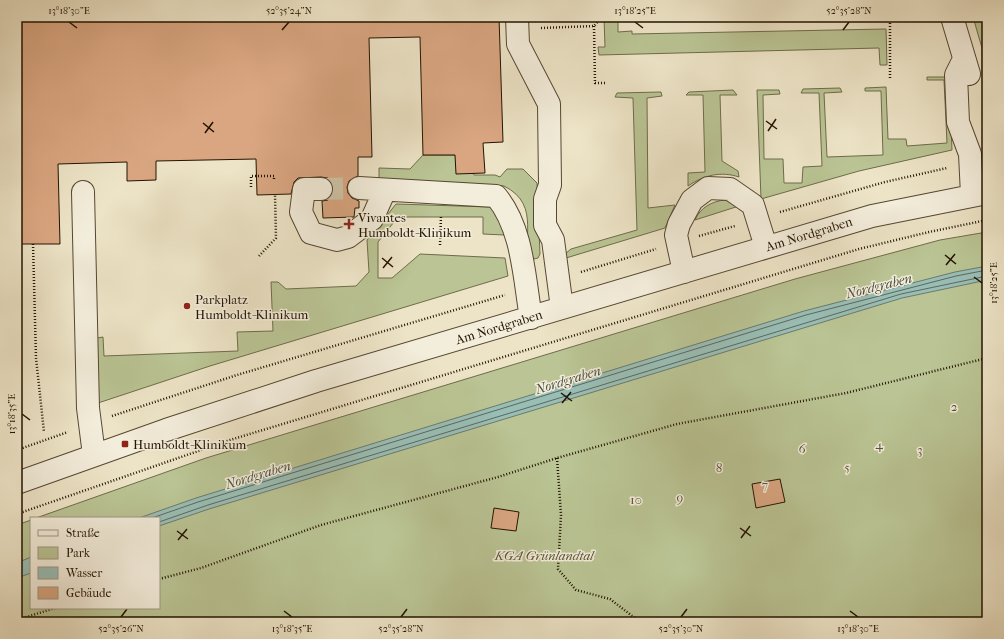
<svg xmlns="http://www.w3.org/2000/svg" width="1004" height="639" viewBox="0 0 1004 639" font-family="'IM FELL French Canon',serif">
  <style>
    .green { fill: #bac494; stroke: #6e6c4a }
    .water { fill: #99beb6; stroke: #6a7a6e }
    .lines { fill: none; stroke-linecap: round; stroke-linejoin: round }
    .shore { stroke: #5e685c; stroke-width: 1 }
    .building { fill: #d9a681; stroke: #231301 }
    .minor-tunnel { stroke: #cfc5a9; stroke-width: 22; stroke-dasharray: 22 11; stroke-linecap: butt }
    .minor-casing { stroke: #564732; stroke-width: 24 }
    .path { stroke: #231301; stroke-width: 2.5; stroke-dasharray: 1 2; stroke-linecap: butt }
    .minor { stroke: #f3eddb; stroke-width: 22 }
    .ticks { fill: none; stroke: #231301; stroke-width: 1.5 }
    .poi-dot { fill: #8f2418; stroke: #f3eddb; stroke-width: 1.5 }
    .labels { text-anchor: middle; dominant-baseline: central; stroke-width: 3; stroke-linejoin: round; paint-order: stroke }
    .poi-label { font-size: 13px; fill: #231301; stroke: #f3eddb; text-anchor: start }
    .street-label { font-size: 13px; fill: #231301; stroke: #f3eddb }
    .park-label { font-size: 13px; font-style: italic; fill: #585134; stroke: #f3eddb }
    .water-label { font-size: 14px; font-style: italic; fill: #4c4f40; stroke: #f3eddb }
    .neatline { fill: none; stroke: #231301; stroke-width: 1.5 }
    .ticks-label { font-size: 10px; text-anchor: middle; fill: #231301 }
  </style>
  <rect width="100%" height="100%" fill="#ede4c7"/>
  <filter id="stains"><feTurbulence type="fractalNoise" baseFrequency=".005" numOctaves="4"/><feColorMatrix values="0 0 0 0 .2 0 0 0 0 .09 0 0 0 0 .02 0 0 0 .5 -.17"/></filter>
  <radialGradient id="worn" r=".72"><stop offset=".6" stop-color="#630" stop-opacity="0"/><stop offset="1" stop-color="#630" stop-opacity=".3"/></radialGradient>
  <!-- green -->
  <path class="green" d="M 973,17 L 987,17 L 987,142 L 983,143 L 982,48 Z
    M 604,18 L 618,18 L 618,32 L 632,31 L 632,34 L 886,29 L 887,65 L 880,65 L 879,48 L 599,55 L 598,47 L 605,47 Z
    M 927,77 L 946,77 L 949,79 L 952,150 L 859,171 L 761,199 L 757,90 L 779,90 L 780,94 L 763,95 L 764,159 L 783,159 L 784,183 L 802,183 L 803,167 L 822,166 L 819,93 L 801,93 L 803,89 L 840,88 L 842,92 L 824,93 L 827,157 L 883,155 L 881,91 L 865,91 L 865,88 L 886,87 L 888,139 L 906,139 L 907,146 L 947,143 L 944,80 L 927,80 Z
    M 733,90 L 737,95 L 720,95 L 722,161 L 738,171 L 739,177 C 721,171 704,175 688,186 L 688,173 L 705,172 L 703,95 L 686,95 L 689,92 Z
    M 661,92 L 662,96 L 647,98 L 648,208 L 675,205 L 665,228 L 566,258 L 565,254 L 571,249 L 637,230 L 633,98 L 615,97 L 617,93 Z
    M 423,155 L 462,155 L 474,175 L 495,175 L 500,177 L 507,169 L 523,169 L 537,183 L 540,254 L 538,258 L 534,259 C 517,244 544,206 504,186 L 379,179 L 379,168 L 410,169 Z
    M 725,200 L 739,206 L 695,220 C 700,208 712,201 725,200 Z
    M 396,204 L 490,207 L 498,210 L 502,219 L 504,235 L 483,234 L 483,217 L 398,217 L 378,242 L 378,278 L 392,278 L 420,254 L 505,258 L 508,276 L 210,366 L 98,403 L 97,338 L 103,337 L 104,356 L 238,351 L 237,332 L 273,331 L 271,282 L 278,282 L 286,289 L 356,286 L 369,272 L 367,240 Z
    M 987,232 L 987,622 L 17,622 L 17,525 L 31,520 L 31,608 L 159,608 L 159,518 L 36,518 L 206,458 L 795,279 L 940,240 Z"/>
  <!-- water -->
  <path class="water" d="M 987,266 L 987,280 L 902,298 L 209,509 L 159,526 L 159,518 L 139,518 L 196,498 L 804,311 L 955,272 Z
    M 31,557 L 31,573 L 17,578 L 17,563 Z"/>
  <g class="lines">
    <!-- shore -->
    <path class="shore" d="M 152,518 L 198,502 L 806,315 L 956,276 L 987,270
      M 159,522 L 208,505 L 901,294 L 987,276"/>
  </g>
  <!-- building -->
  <path class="building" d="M 17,17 L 499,17 L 503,142 L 483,143 L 485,173 L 456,174 L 455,155 L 423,155 L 420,37 L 369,38 L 372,157 L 358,157 L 358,176 L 349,181 L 347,187 L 348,193 L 352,198 L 359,201 L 359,208 L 355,208 L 354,217 L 323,218 L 322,201 L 328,200 L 332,196 L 333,189 L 332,183 L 328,178 L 321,177 L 298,178 L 294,182 L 291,194 L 257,195 L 256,159 L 156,161 L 156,180 L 127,181 L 127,162 L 58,164 L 60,244 L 17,244 Z
    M 780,479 L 785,502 L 756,508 L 752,484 Z
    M 494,508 L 519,512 L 516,531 L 491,528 Z"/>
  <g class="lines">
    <!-- minor-tunnel -->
    <path class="minor-tunnel" d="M 321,189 L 359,188"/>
    <!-- minor casing -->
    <g class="minor-casing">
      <path id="minor" d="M 517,17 L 518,44 L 549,104 L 550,185 L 545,199 L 545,225 L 553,240 L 562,308
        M 952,17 L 969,74
        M 964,59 L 956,75 L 958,122 L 970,154 L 972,195
        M 359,188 L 496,196 C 523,229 524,277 531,318
        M 321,189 L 304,189 L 301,212 L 311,233 L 337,240 L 348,237 L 372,219 L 385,190
        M 83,192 L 88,408 L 94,455
        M 684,272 L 676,235 L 679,224 L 692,200 L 708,188 L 730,189 L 753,205 L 766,247
        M 17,483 L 166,430 L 316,381 L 872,216 L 987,193"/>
    </g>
    <!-- path -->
    <path class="path" d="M 594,26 L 595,83 L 606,83
      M 541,28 L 594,26 L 602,17
      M 890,78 L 890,23
      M 251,187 L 251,176 L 274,176 L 274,180
      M 780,212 L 885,182 L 947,168
      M 699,236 L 735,226
      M 33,244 L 36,358 L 44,432
      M 440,245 L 441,216
      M 259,256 L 276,238 L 275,194
      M 581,272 L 656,249
      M 112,416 L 237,375 L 505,295
      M 17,450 L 68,432
      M 557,458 L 561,515 L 558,569 L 576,590 L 610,599 L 640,622
      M 17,514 L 230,440 L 859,249 L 929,232 L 987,220
      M 159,579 L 201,568 L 321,525 L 498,477 L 557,458 L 677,424 L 846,393 L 987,358
      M 17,620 L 55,608"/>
    <!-- minor -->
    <use href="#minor" class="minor"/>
  </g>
  <!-- ticks -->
  <path class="ticks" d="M 69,22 L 77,28M 635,22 L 643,28M 282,30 L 289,22M 843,30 L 849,22M 766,121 L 777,129M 203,123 L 214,132M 768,131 L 776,119M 205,133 L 213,122M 945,255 L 956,264M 382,258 L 393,267M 946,265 L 955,254M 383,268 L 392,257M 974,277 L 982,283M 561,393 L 572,401M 562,403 L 571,392M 22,414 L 30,420M 740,528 L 751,536M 177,531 L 188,539M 741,538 L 750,526M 178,540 L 187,529M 284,611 L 292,617M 850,611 L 858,617M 121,617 L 127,609M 401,617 L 407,609M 681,617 L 687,609"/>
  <!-- markers -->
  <g class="poi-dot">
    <path d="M347 218h4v4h4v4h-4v4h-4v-4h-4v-4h4z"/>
    <circle cx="187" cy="306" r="4"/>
    <rect x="121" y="440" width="8" height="8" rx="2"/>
  </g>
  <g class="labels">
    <!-- poi labels -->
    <g class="poi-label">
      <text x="358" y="217">Vivantes<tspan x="358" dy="15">Humboldt-Klinikum</tspan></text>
      <text x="195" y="299">Parkplatz<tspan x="195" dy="15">Humboldt-Klinikum</tspan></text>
      <text x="133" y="444">Humboldt-Klinikum</text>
    </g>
    <!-- street labels -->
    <g class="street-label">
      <text transform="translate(809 234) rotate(-17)">Am Nordgraben</text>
      <text transform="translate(499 327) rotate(-17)">Am Nordgraben</text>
    </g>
    <!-- park labels -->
    <g class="park-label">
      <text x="954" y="406">2</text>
      <text x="879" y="444">4</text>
      <text x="802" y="448">6</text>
      <text x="920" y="449">3</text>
      <text x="719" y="467">8</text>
      <text x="847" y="467">5</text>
      <text x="765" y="484">7</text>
      <text x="680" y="497">9</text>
      <text x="636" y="499">10</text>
      <text x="544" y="555">KGA Grünlandtal</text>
    </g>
    <!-- water labels -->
    <g class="water-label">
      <text transform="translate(879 286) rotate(-14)">Nordgraben</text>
      <text transform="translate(568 380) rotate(-17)">Nordgraben</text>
      <text transform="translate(258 475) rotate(-17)">Nordgraben</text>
    </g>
  </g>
  <!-- margin -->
  <rect width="1004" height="639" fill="none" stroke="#ede4c7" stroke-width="44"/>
  <!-- legend -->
  <rect x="30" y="517" width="130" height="92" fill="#f3eddb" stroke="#a09684"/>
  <rect x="38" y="530" width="20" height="6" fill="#f3eddb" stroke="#a09684"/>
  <text x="66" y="537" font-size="12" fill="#231301">Straße</text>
  <rect x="38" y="547" width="20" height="12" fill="#bac494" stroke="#a09684"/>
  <text x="66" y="557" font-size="12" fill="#231301">Park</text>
  <rect x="38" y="567" width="20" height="12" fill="#99beb6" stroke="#a09684"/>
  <text x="66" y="577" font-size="12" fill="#231301">Wasser</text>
  <rect x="38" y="587" width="20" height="12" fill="#d9a681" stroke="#a09684"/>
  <text x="66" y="597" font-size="12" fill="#231301">Gebäude</text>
  <rect x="22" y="22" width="960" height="595" class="neatline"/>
  <g class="ticks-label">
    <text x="69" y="14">13°18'30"E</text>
    <text x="289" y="14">52°35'24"N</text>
    <text x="635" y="14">13°18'25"E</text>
    <text x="849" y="14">52°35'28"N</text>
    <text transform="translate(993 283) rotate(-90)" y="4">13°18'25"E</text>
    <text transform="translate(11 414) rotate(-90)" y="4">13°18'35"E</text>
    <text x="121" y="632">52°35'26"N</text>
    <text x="292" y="632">13°18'35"E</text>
    <text x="401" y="632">52°35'28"N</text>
    <text x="681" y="632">52°35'30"N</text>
    <text x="858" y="632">13°18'30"E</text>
  </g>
  <rect width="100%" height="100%" filter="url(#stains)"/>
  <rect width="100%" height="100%" fill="url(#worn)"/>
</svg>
